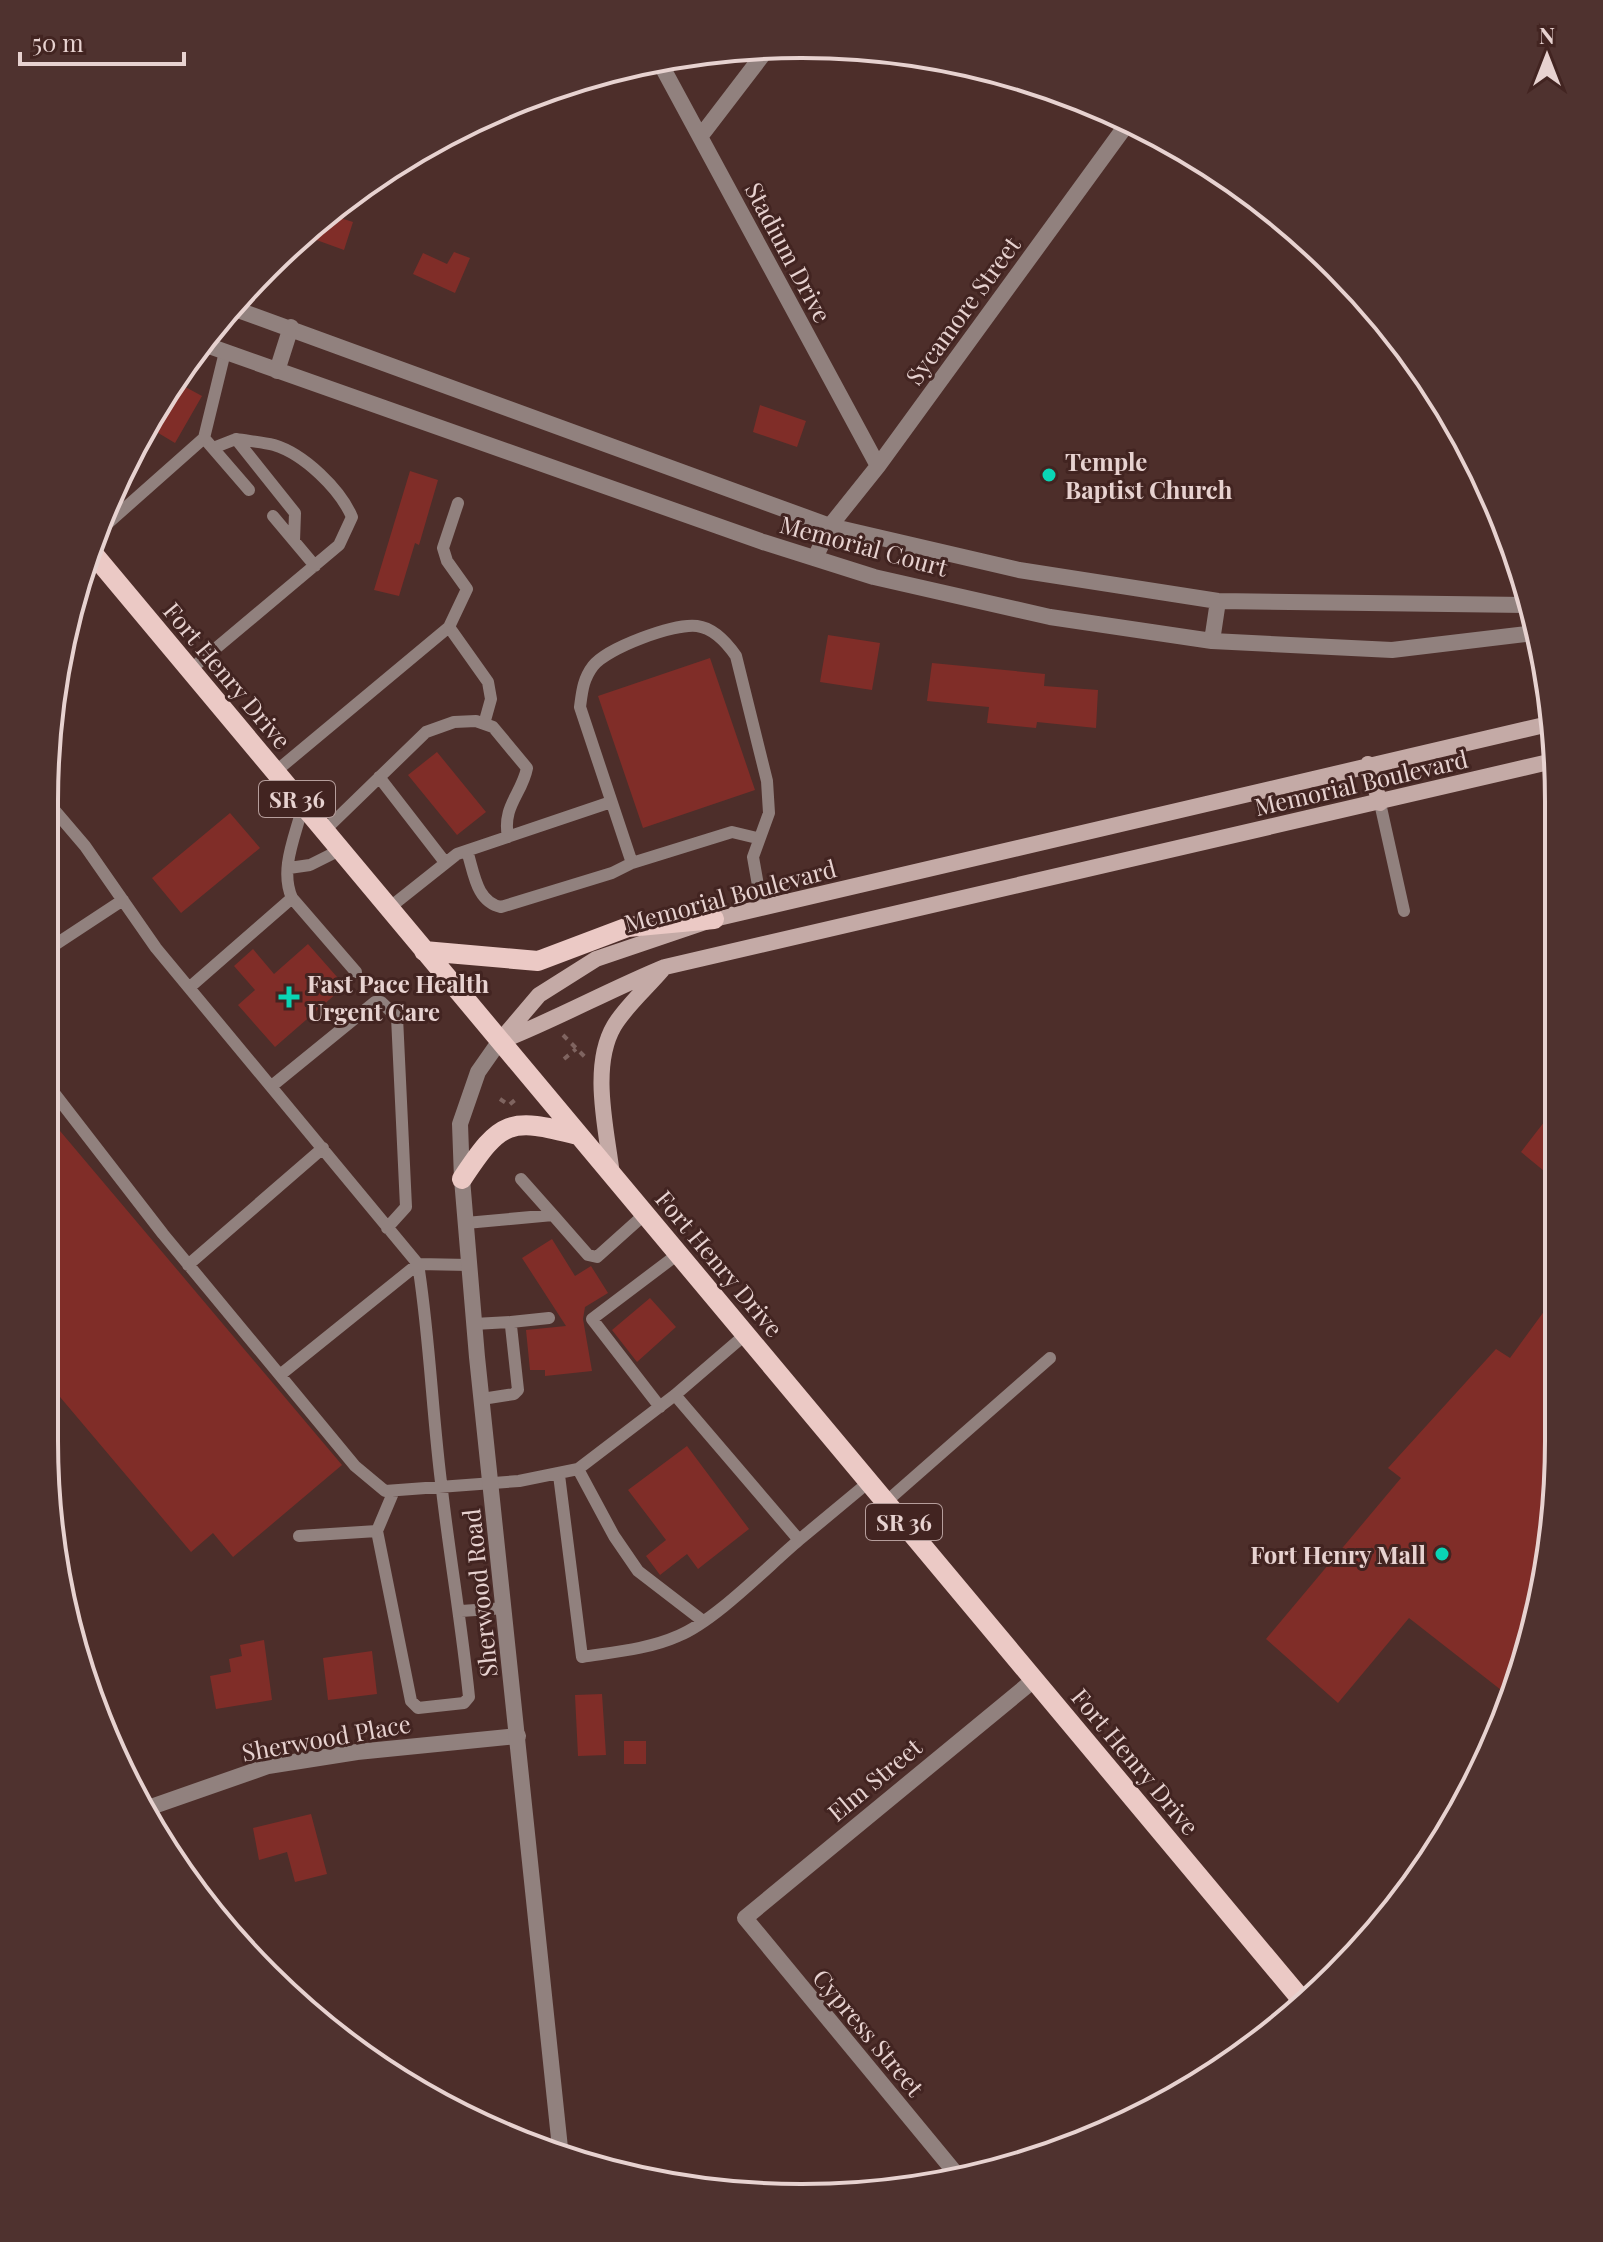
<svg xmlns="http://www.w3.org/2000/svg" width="1603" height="2242" viewBox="0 0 1603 2242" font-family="'Playfair Display',serif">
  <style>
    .building { fill: #802d28 }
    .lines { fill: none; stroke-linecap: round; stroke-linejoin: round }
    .path { stroke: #7f6460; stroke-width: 4; stroke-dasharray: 6 6; stroke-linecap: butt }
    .service { stroke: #91817e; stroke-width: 12 }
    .minor { stroke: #91817e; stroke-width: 16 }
    .tertiary { stroke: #91817e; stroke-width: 16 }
    .secondary { stroke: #c4aaa6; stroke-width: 16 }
    .primary { stroke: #ebc9c5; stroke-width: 20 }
    .poi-dot { fill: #0ad5b5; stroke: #422421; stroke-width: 3 }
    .labels { text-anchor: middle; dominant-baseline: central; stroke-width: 6; stroke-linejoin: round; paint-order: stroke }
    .shield { fill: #422421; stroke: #b69e9c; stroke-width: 2 }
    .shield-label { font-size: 22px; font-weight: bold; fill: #e7d2d0 }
    .street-label { font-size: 24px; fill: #e7d2d0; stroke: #422421 }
    .poi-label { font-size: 24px; font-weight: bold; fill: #e7d2d0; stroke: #422421; text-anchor: start }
    .rim { fill: none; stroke: #e7d2d0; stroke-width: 4 }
  </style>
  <rect width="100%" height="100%" fill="#4d2e2a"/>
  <!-- building -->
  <path class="building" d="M 328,214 L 353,222 L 344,250 L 300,234 Z
    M 454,252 L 470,258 L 455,293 L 413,274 L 423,253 L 447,264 Z
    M 178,383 L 202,396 L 175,443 L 145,425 Z
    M 760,405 L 806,421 L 797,447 L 753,432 Z
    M 410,471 L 438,480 L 419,545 L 415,543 L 399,596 L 374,590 Z
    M 828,635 L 880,643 L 872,690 L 820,682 Z
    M 710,658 L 755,790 L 643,828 L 598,696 Z
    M 932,663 L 1045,674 L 1044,686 L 1098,690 L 1096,728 L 1037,722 L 1036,728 L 987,723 L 989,707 L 927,701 Z
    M 437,752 L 486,812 L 457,835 L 408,775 Z
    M 230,813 L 260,848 L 181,913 L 152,878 Z
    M 308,944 L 345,986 L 275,1047 L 238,1005 L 255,990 L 234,966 L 253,949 L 274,974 Z
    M 1555,1108 L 1555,1180 L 1521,1152 Z
    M 44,1112 L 342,1465 L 233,1557 L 213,1533 L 191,1552 L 44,1378 Z
    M 552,1239 L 575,1276 L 591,1266 L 608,1293 L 585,1307 L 583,1319 L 592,1371 L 545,1376 L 545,1370 L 530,1370 L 526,1330 L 566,1326 L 522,1258 Z
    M 1556,1295 L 1557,1490 L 1533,1636 L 1510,1697 L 1409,1618 L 1338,1703 L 1266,1639 L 1401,1478 L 1388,1468 L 1496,1349 L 1510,1358 Z
    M 650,1298 L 676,1327 L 637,1362 L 612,1330 Z
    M 687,1446 L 749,1529 L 698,1569 L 687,1554 L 660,1575 L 646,1556 L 666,1540 L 628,1490 Z
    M 264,1640 L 272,1700 L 216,1709 L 210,1676 L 231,1672 L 229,1659 L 242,1656 L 240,1645 Z
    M 372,1651 L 377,1694 L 328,1700 L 323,1658 Z
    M 602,1694 L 606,1755 L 578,1756 L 575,1695 Z
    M 624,1741 L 646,1741 L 646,1764 L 624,1764 Z
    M 311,1814 L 327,1874 L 295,1882 L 287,1852 L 259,1860 L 253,1828 Z"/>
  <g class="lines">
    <!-- path -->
    <path class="path" d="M 563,1035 L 585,1057
      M 564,1059 L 576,1049
      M 500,1099 L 509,1105 L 515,1100"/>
    <!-- service -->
    <path class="service" d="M 204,438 L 225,352
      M 213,448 L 236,439 L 295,513 L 294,541
      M 273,516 L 315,566
      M 107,524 L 204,438 L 249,490
      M 449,627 L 488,682 L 491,699 L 484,724
      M 190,670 L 339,545 L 352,517 C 340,489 304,454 274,445 C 262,442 248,441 236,439
      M 275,772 L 449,627 L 467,589 L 447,561 L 443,548 L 458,503
      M 379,777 L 444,861
      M 44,798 L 85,846 L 156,948 L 418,1264 L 469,1265
      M 1380,803 L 1404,911
      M 324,831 L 426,732 L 454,722 L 476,721 L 493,727 L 527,768 C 522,794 502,806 508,837
      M 757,838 L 732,832 L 632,863 L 580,707 C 582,692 583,679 593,666 C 607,648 674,623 697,626 C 713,628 727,643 736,656 L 767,781 L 769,813 L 753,857 L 762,908
      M 467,851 C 474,872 476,902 501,907 L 612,873 L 632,863
      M 289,868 L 310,865 L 340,850
      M 292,898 C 279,869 296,835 303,805
      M 389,908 L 457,854 L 611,802
      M 44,952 L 123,900
      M 190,987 L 292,898 L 356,972
      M 44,1080 L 163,1234 L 355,1466 L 385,1491 L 519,1481 L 578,1469 L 675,1395 L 746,1334
      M 273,1085 L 375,1002 L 381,1002 L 397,1017 L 406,1207 L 387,1228
      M 521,1179 L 553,1215
      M 466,1223 L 553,1215 L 588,1255 L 597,1257 L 645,1214
      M 188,1265 L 323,1148
      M 511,1322 L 549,1318
      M 474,1324 L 511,1322 L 511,1326 L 518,1390 L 514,1394 L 482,1399
      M 280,1375 L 418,1264 C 430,1339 432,1414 442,1490 C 450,1559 462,1627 469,1697 L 464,1703 L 418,1708 L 411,1701 L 377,1531
      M 660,1407 L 592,1319 L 678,1254
      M 578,1469 L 614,1536 L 638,1571 L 703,1621
      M 559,1475 L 582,1657 C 614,1652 649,1649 678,1636 C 715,1621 767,1567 799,1540 L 675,1395
      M 887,1501 L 1050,1358
      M 299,1536 L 377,1531 L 393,1493
      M 799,1540 L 870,1481
      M 461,1611 L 505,1608"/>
    <!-- minor -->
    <path class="minor" d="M 659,61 L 878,466
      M 700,137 L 768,48
      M 238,310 L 830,526 L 1019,570 L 1218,601 L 1526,605
      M 209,346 L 763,542 L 874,577 L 1050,617 L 1212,641 L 1392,650 L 1534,633
      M 277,371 L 291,327
      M 815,558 L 830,526 L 878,466 L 1130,120
      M 1212,641 L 1218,601
      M 148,1808 L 268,1766 L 357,1752 L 518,1736
      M 958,2176 L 745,1918 L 1035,1679"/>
    <!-- tertiary -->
    <path class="tertiary" d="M 499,1042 L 478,1072 L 460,1124 L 462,1179 L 477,1357 L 560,2148"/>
    <!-- secondary -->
    <path class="secondary" d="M 1368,764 L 1380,803
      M 501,1041 C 557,1019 609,990 665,967 L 1553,761
      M 499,1042 L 539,995 L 596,959 L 714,919 L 1553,723
      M 612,1175 C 607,1131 590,1067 614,1026 C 626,1006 648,987 663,969"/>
    <!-- primary -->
    <path class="primary" d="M 95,556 L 1306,2005
      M 424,951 L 538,961 L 628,927 L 714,919
      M 462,1179 C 501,1120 509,1117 578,1135"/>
  </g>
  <!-- markers -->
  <g class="poi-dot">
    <circle cx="1049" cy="475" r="8"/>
    <path d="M285 985h8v8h8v8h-8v8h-8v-8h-8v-8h8z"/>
    <circle cx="1442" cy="1554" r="8"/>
  </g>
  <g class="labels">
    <!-- shield labels -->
    <g class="shield">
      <rect x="259" y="781" width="76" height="36" rx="6"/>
      <rect x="866" y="1504" width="76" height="36" rx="6"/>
    </g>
    <g class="shield-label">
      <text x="297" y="799">SR 36</text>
      <text x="904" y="1522">SR 36</text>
    </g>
    <!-- street labels -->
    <g class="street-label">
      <text transform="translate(789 252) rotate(62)">Stadium Drive</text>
      <text transform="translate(962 310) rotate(-54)">Sycamore Street</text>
      <text transform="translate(864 545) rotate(15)">Memorial Court</text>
      <text transform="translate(228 675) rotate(50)">Fort Henry Drive</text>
      <text transform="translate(1361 782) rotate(-13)">Memorial Boulevard</text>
      <text transform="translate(730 895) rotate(-15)">Memorial Boulevard</text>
      <text transform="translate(720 1263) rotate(50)">Fort Henry Drive</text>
      <text transform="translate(479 1593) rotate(-96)">Sherwood Road</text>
      <text transform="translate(326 1737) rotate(-10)">Sherwood Place</text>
      <text transform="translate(1136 1761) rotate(50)">Fort Henry Drive</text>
      <text transform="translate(874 1779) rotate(-40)">Elm Street</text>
      <text transform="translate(869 2032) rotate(50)">Cypress Street</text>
    </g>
    <!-- poi labels -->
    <g class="poi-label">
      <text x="1065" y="461">Temple<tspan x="1065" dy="28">Baptist Church</tspan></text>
      <text x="307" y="983">Fast Pace Health<tspan x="307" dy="28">Urgent Care</tspan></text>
      <text x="1426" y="1554" text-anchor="end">Fort Henry Mall</text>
    </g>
  </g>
  <!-- crop -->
  <path d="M0 0H1603V2242H0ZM801 58H802A743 743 0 0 1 1545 801V1441A743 743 0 0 1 802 2184H801A743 743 0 0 1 58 1441V801A743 743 0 0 1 801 58Z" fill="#4f322f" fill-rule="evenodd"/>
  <path class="rim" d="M801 58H802A743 743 0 0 1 1545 801V1441A743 743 0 0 1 802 2184H801A743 743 0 0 1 58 1441V801A743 743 0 0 1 801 58Z"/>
  <!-- north arrow -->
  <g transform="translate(1547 56)" stroke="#422421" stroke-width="6" paint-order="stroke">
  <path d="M0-6L14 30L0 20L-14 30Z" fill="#e7d2d0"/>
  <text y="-12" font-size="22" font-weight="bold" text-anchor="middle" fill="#e7d2d0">N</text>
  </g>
  <!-- scale -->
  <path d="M20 52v12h164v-12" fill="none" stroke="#e7d2d0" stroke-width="4"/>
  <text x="32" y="52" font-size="24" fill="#e7d2d0" stroke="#422421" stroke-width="6" paint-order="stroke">50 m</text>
</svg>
